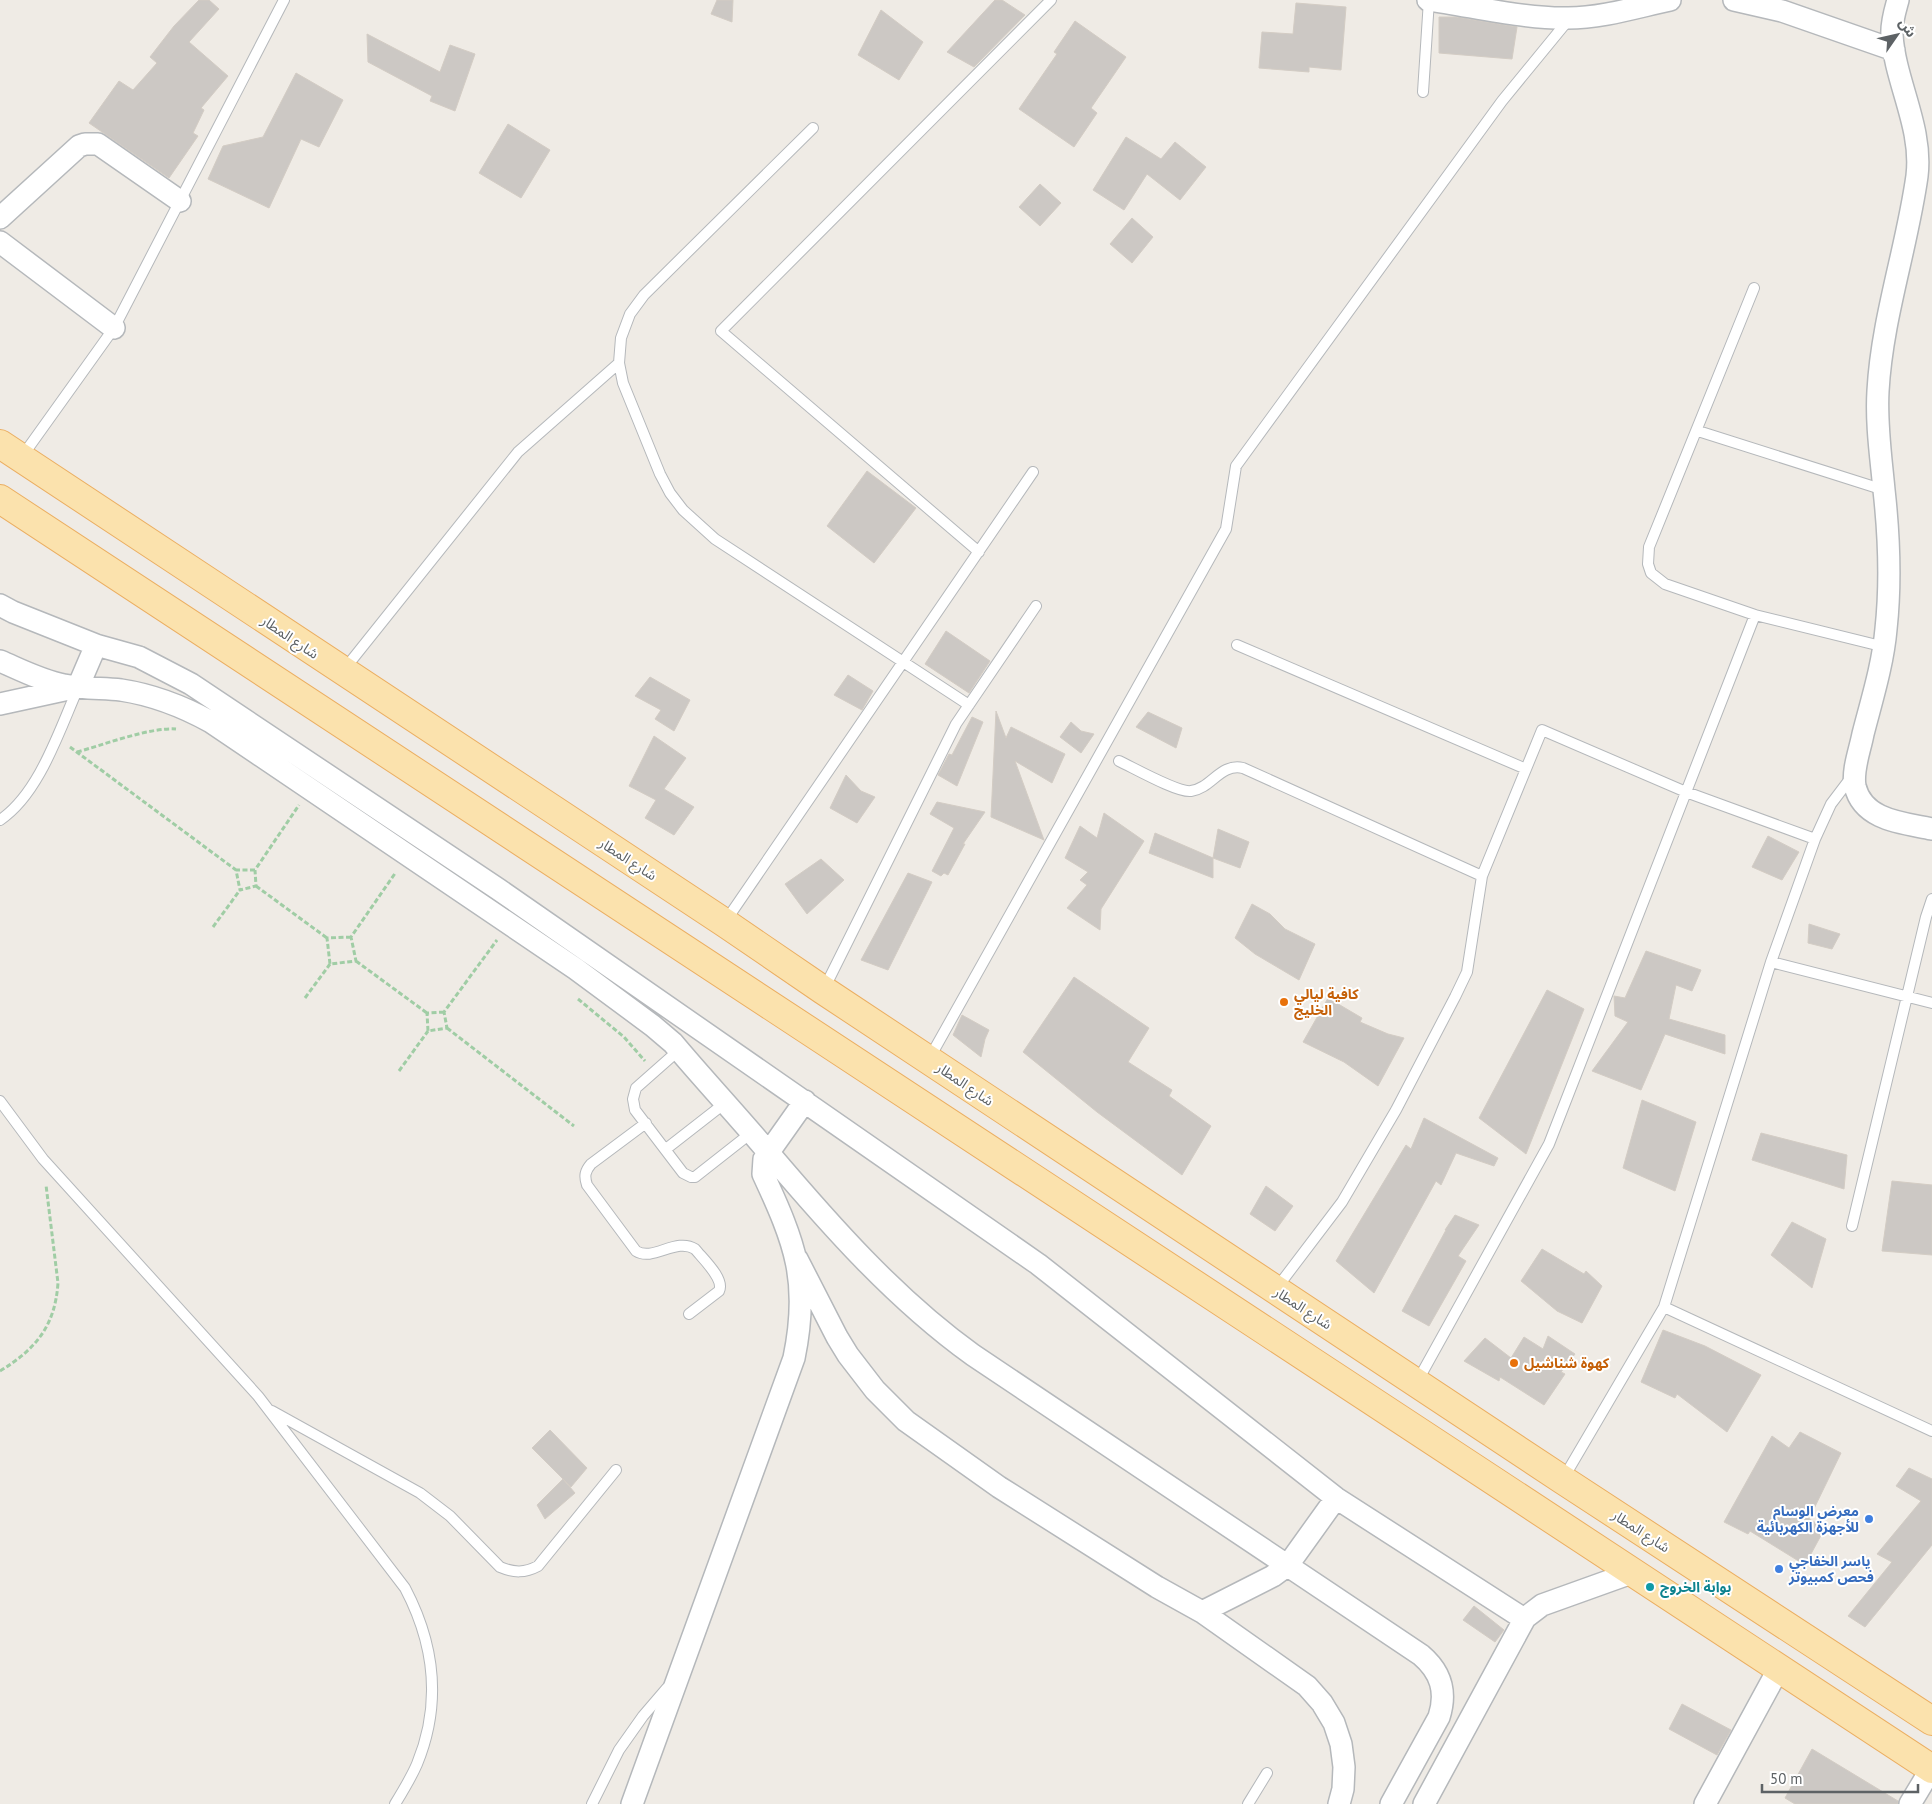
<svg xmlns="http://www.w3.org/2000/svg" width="1932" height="1804" viewBox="0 0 1932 1804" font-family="'PT Sans','Noto Sans Arabic',sans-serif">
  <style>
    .building { fill: #ccc8c4; stroke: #d3ccc4 }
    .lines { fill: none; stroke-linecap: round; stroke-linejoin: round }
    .lane-casing { stroke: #b5b8bb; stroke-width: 12 }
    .street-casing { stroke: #b5b8bb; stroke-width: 24 }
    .primary-casing { stroke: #ebae61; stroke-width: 30 }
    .path { stroke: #a0cda5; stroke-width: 3; stroke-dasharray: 5 2.5; stroke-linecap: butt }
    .lane { stroke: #fff; stroke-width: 10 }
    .street { stroke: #fff; stroke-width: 21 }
    .primary { stroke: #fbe2ad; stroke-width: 28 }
    .food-dot { fill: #e8710a; stroke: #fff; stroke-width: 2 }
    .shop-dot { fill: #3f7fe0; stroke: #fff; stroke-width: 2 }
    .culture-dot { fill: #0f9aa8; stroke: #fff; stroke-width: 2 }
    .labels { text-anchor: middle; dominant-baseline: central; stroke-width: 4; stroke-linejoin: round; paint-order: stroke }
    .street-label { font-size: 14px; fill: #5d6265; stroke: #fff }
    .food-label { font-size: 14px; font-weight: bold; fill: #c56008; stroke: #fff; text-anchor: start }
    .shop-label { font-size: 14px; font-weight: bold; fill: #366cbe; stroke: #fff; text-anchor: end }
    .culture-label { font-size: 14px; font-weight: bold; fill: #0d838f; stroke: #fff; text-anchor: start }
  </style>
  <rect width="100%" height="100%" fill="#efebe5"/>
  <!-- building -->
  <path class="building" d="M 199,0 L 209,0 L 219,9 L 189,42 L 228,76 L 201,108 L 204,110 L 193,133 L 198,136 L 169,178 L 89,123 L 119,81 L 133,90 L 157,63 L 150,57 L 174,26 Z
    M 717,0 L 733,0 L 732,22 L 711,14 Z
    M 995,0 L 1002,0 L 1025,15 L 974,67 L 947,52 Z
    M 1296,3 L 1346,7 L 1341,70 L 1309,67 L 1309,72 L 1259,68 L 1262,32 L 1293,34 Z
    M 881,10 L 923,42 L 899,80 L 858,55 Z
    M 1439,17 L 1456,17 L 1517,27 L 1512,59 L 1439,53 Z
    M 1075,21 L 1126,57 L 1091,108 L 1097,113 L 1074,147 L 1019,109 L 1057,54 L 1054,52 Z
    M 367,34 L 440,72 L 450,45 L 475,54 L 455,111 L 430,101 L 432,96 L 368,62 Z
    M 296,73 L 343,100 L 319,147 L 301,139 L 269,208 L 208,179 L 223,146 L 263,137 Z
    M 508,124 L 550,150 L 521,198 L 479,173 Z
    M 1126,137 L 1161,159 L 1175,142 L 1206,167 L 1180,200 L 1147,174 L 1124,210 L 1093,190 Z
    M 1040,184 L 1061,203 L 1040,226 L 1019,207 Z
    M 1132,218 L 1153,237 L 1132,263 L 1110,244 Z
    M 867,471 L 916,508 L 874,563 L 827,526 Z
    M 946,631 L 990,661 L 969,693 L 925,664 Z
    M 848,675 L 873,691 L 862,710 L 834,695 Z
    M 650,677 L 690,700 L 674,731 L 655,719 L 661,710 L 635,696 Z
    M 996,711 L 1006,738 L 1011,727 L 1065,754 L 1052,783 L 1015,761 L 1044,840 L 991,817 Z
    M 1148,712 L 1182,728 L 1176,748 L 1136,727 Z
    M 972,717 L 983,722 L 957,786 L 938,775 L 949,754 L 952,755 Z
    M 1071,722 L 1081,731 L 1094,734 L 1081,753 L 1060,737 Z
    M 654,736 L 686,758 L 664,789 L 694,807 L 674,835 L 645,818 L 656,800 L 629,786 Z
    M 846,775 L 861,791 L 875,797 L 857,823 L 830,808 Z
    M 937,802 L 985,812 L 963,844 L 965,844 L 948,875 L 944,873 L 941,876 L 932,871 L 954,828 L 930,814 Z
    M 1104,813 L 1144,841 L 1101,909 L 1100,930 L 1067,908 L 1087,885 L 1080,880 L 1088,872 L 1065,858 L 1080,826 L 1097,838 Z
    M 1218,829 L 1249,842 L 1240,868 L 1213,858 Z
    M 1155,833 L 1213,858 L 1213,878 L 1149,853 Z
    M 1768,836 L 1799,852 L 1782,880 L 1752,867 Z
    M 821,859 L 844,880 L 807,914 L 785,884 Z
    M 908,873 L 932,882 L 888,970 L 861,960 Z
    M 1252,904 L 1270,914 L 1285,929 L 1315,944 L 1299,980 L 1255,954 L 1235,938 Z
    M 1809,924 L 1840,934 L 1832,949 L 1808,943 Z
    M 1646,951 L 1701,970 L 1692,991 L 1676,985 L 1669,1019 L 1725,1035 L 1725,1054 L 1665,1034 L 1641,1090 L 1592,1071 L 1628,1022 L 1615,1016 L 1614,996 L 1625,998 Z
    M 1074,977 L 1149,1028 L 1128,1062 L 1172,1090 L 1169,1096 L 1211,1126 L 1182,1175 L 1097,1112 L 1023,1052 Z
    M 1547,990 L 1584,1009 L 1526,1154 L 1479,1118 Z
    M 1328,998 L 1362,1018 L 1360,1022 L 1388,1034 L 1404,1038 L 1378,1086 L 1344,1062 L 1303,1042 Z
    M 962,1015 L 989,1030 L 985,1039 L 981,1057 L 953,1035 Z
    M 1642,1100 L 1696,1122 L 1675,1191 L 1623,1168 Z
    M 1424,1118 L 1498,1158 L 1494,1166 L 1456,1153 L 1441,1185 L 1436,1181 L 1374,1293 L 1336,1261 L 1406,1145 L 1411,1149 Z
    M 1761,1133 L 1847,1155 L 1844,1189 L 1752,1160 Z
    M 1892,1181 L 1932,1185 L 1932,1255 L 1882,1251 Z
    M 1266,1186 L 1293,1206 L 1275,1231 L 1250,1214 Z
    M 1455,1215 L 1479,1225 L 1458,1256 L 1466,1261 L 1429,1326 L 1402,1311 L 1446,1230 L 1445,1230 Z
    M 1792,1222 L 1826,1239 L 1812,1288 L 1771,1255 Z
    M 1542,1249 L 1584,1274 L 1586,1271 L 1602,1286 L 1582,1323 L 1557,1311 L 1521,1281 Z
    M 1663,1330 L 1705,1346 L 1761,1375 L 1727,1432 L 1677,1394 L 1675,1398 L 1641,1382 Z
    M 1548,1336 L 1575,1354 L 1561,1372 L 1565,1374 L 1544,1405 L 1500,1377 L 1499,1381 L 1464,1361 L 1485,1338 L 1511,1358 L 1524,1337 L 1543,1349 Z
    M 550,1430 L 587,1468 L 571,1487 L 532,1448 Z
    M 1800,1432 L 1841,1453 L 1809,1519 L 1825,1528 L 1805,1565 L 1750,1531 L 1748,1534 L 1724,1522 L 1772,1436 L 1789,1448 Z
    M 1909,1468 L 1932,1479 L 1932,1545 L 1865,1627 L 1848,1616 L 1892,1562 L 1877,1554 L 1921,1501 L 1896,1486 Z
    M 563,1479 L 575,1493 L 545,1519 L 537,1505 Z
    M 1474,1606 L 1504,1630 L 1495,1642 L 1463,1620 Z
    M 1682,1704 L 1731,1730 L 1717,1755 L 1669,1729 Z
    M 1812,1749 L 1898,1801 L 1898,1804 L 1795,1804 L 1785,1798 Z"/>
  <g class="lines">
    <!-- lane casing -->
    <g class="lane-casing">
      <path id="lane" d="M 1423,92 L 1429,0
        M 813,128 L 644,295 L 630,314 L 621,338 L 619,363 L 623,383 L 660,474 L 670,493 L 683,510 L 715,539 L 969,705
        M 1754,288 L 1649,547 L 1648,564 L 1651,573 L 1665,584 L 1755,615 L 1885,647
        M 1698,431 L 1884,490
        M 21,458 L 114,328 L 284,0
        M 979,552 L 721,331 L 1051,0
        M 1237,645 L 1526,769
        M 343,671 L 518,452 L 619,363
        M 1119,761 C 1134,768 1178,793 1191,791 C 1212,788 1220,763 1243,768 L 1482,876
        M 0,820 C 39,794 59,731 78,688
        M 725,922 L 1033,472
        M 1771,962 L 1932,1003
        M 824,989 L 956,724 L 1036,606
        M 679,1050 L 636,1088 L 633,1099 L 635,1110 L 683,1173 L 691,1177 L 695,1177 L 751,1133
        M 929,1059 L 1226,529 L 1236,466 L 1502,101 L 1570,18
        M 0,1101 L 43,1159 L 258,1396 L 405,1588 C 435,1645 442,1703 417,1764 C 411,1778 403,1791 395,1804
        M 646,1123 L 591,1164 C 585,1171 584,1176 587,1185 L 636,1251 C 653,1262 676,1237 695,1249 C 703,1259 725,1279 719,1291 L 689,1314
        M 666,1149 L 725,1103
        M 1852,1226 L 1926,917 L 1932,899
        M 1276,1289 L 1342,1202 L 1396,1110 L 1455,997 L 1467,972 L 1482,876 L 1542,730 L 1686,792 L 1815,839
        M 1664,1307 L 1932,1431
        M 1417,1382 L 1549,1144 L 1755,615
        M 272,1411 L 420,1493 L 450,1516 L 500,1567 C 514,1573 525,1573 538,1566 L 616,1470
        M 1563,1479 L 1664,1307 L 1771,962 L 1815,839 L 1831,804 L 1853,775
        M 592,1804 L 619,1750 L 643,1716 L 667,1688
        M 1248,1804 L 1267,1773"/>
    </g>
    <!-- street casing -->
    <g class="street-casing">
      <path id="street" d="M 1428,0 C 1472,6 1525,19 1568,18 C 1602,18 1637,7 1670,0
        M 1734,0 L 1782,11 L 1894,50
        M 1898,0 C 1895,11 1891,23 1892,35 C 1895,82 1923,127 1917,176 C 1907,248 1882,318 1878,391 C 1876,424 1881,457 1884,490 C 1889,535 1891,583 1886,629 C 1883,664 1872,699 1863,734 C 1860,750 1852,770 1855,786 C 1863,821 1904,823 1932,829
        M 0,218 L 79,146 L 85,144 L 98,144 L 180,201
        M 0,242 L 114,328
        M 0,605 L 13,612 L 96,645 L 139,657 L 191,684 L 498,889 L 1038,1264 L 1336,1498 L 1524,1619
        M 0,661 C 21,670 42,681 64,685 C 83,689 102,688 121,690 C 154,695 182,706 211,722 L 576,969 L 653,1026 L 673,1043 C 704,1080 737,1115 768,1152 C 830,1225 895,1299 973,1355 L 1421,1655 C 1441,1672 1447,1692 1439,1717 L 1391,1804
        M 0,704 L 78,687 L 96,645
        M 797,1259 L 837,1337 L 848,1355 L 875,1390 L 906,1421 L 999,1487 L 1157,1587 L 1202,1612 L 1307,1686 L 1322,1703 L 1334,1723 L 1341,1744 L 1344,1767 L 1343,1789 L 1339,1804
        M 1202,1612 L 1273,1576 L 1288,1565 L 1336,1498
        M 632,1804 L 794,1358 C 810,1281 795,1243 763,1174 L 764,1159 L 805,1101
        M 1424,1804 L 1525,1618 L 1542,1605 L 1634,1572
        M 1705,1804 L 1779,1668
        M 1910,1804 L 1931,1769"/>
    </g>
    <!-- primary casing -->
    <g class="primary-casing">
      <path id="primary" d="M 0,444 L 725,923 L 823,990 L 1563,1480 L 1932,1721
        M 0,499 L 1932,1769"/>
    </g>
    <!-- path -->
    <path class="path" d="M 70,747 L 236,870
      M 77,752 C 103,745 150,727 176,729
      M 255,870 L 236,870 L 240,890 L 256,886 L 255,870 L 299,805
      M 256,886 L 327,938
      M 213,927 L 240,890
      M 351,937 L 327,938 L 330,964 L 356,961 L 351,937 L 396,872
      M 356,961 L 427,1013
      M 305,998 L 330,964
      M 578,999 L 624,1037 L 645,1061
      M 444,1012 L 427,1013 L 428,1031 L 447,1028 L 444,1012 L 497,940
      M 447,1028 L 574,1126
      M 399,1071 L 428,1031
      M 0,1371 C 36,1349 55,1326 58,1283 L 46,1185"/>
    <!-- lane -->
    <use href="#lane" class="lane"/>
    <!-- street -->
    <use href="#street" class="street"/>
    <!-- primary -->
    <use href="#primary" class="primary"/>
  </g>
  <!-- markers -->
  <g class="food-dot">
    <circle cx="1284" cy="1002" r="5"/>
    <circle cx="1514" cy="1363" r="5"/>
  </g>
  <g class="shop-dot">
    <circle cx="1869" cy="1519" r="5"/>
    <circle cx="1779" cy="1569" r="5"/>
  </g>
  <circle class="culture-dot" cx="1650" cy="1587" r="5"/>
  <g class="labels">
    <!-- street labels -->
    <g class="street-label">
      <text transform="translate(290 637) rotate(34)">شارع المطار</text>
      <text transform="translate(628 859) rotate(33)">شارع المطار</text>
      <text transform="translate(965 1084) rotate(34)">شارع المطار</text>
      <text transform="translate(1303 1308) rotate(33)">شارع المطار</text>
      <text transform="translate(1641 1531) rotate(33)">شارع المطار</text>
    </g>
    <!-- food labels -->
    <g class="food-label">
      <text x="1294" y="994">كافية ليالي<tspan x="1294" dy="16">الخليج</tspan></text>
      <text x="1524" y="1363">كهوة شناشيل</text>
    </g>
    <!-- shop labels -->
    <g class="shop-label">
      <text x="1859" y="1511">معرض الوسام<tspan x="1859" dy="16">للأجهزة الكهربائية</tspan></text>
      <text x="1789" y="1561" text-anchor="start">ياسر الخفاجي<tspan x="1789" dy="16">فحص كمبيوتر</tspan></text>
    </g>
    <!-- culture labels -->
    <g class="culture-label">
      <text x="1660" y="1587">بوابة الخروج</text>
    </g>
  </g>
  <!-- north arrow -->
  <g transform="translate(1897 35) rotate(56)" stroke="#ffffff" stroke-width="4" paint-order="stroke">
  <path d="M0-4L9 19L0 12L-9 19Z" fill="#5d6265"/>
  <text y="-8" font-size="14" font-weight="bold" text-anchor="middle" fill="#5d6265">ش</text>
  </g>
  <!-- scale -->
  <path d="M1762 1784v8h156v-8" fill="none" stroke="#5d6265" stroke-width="2.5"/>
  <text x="1770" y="1784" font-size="15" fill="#5d6265" stroke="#ffffff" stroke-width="4" paint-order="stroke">50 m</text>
</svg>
